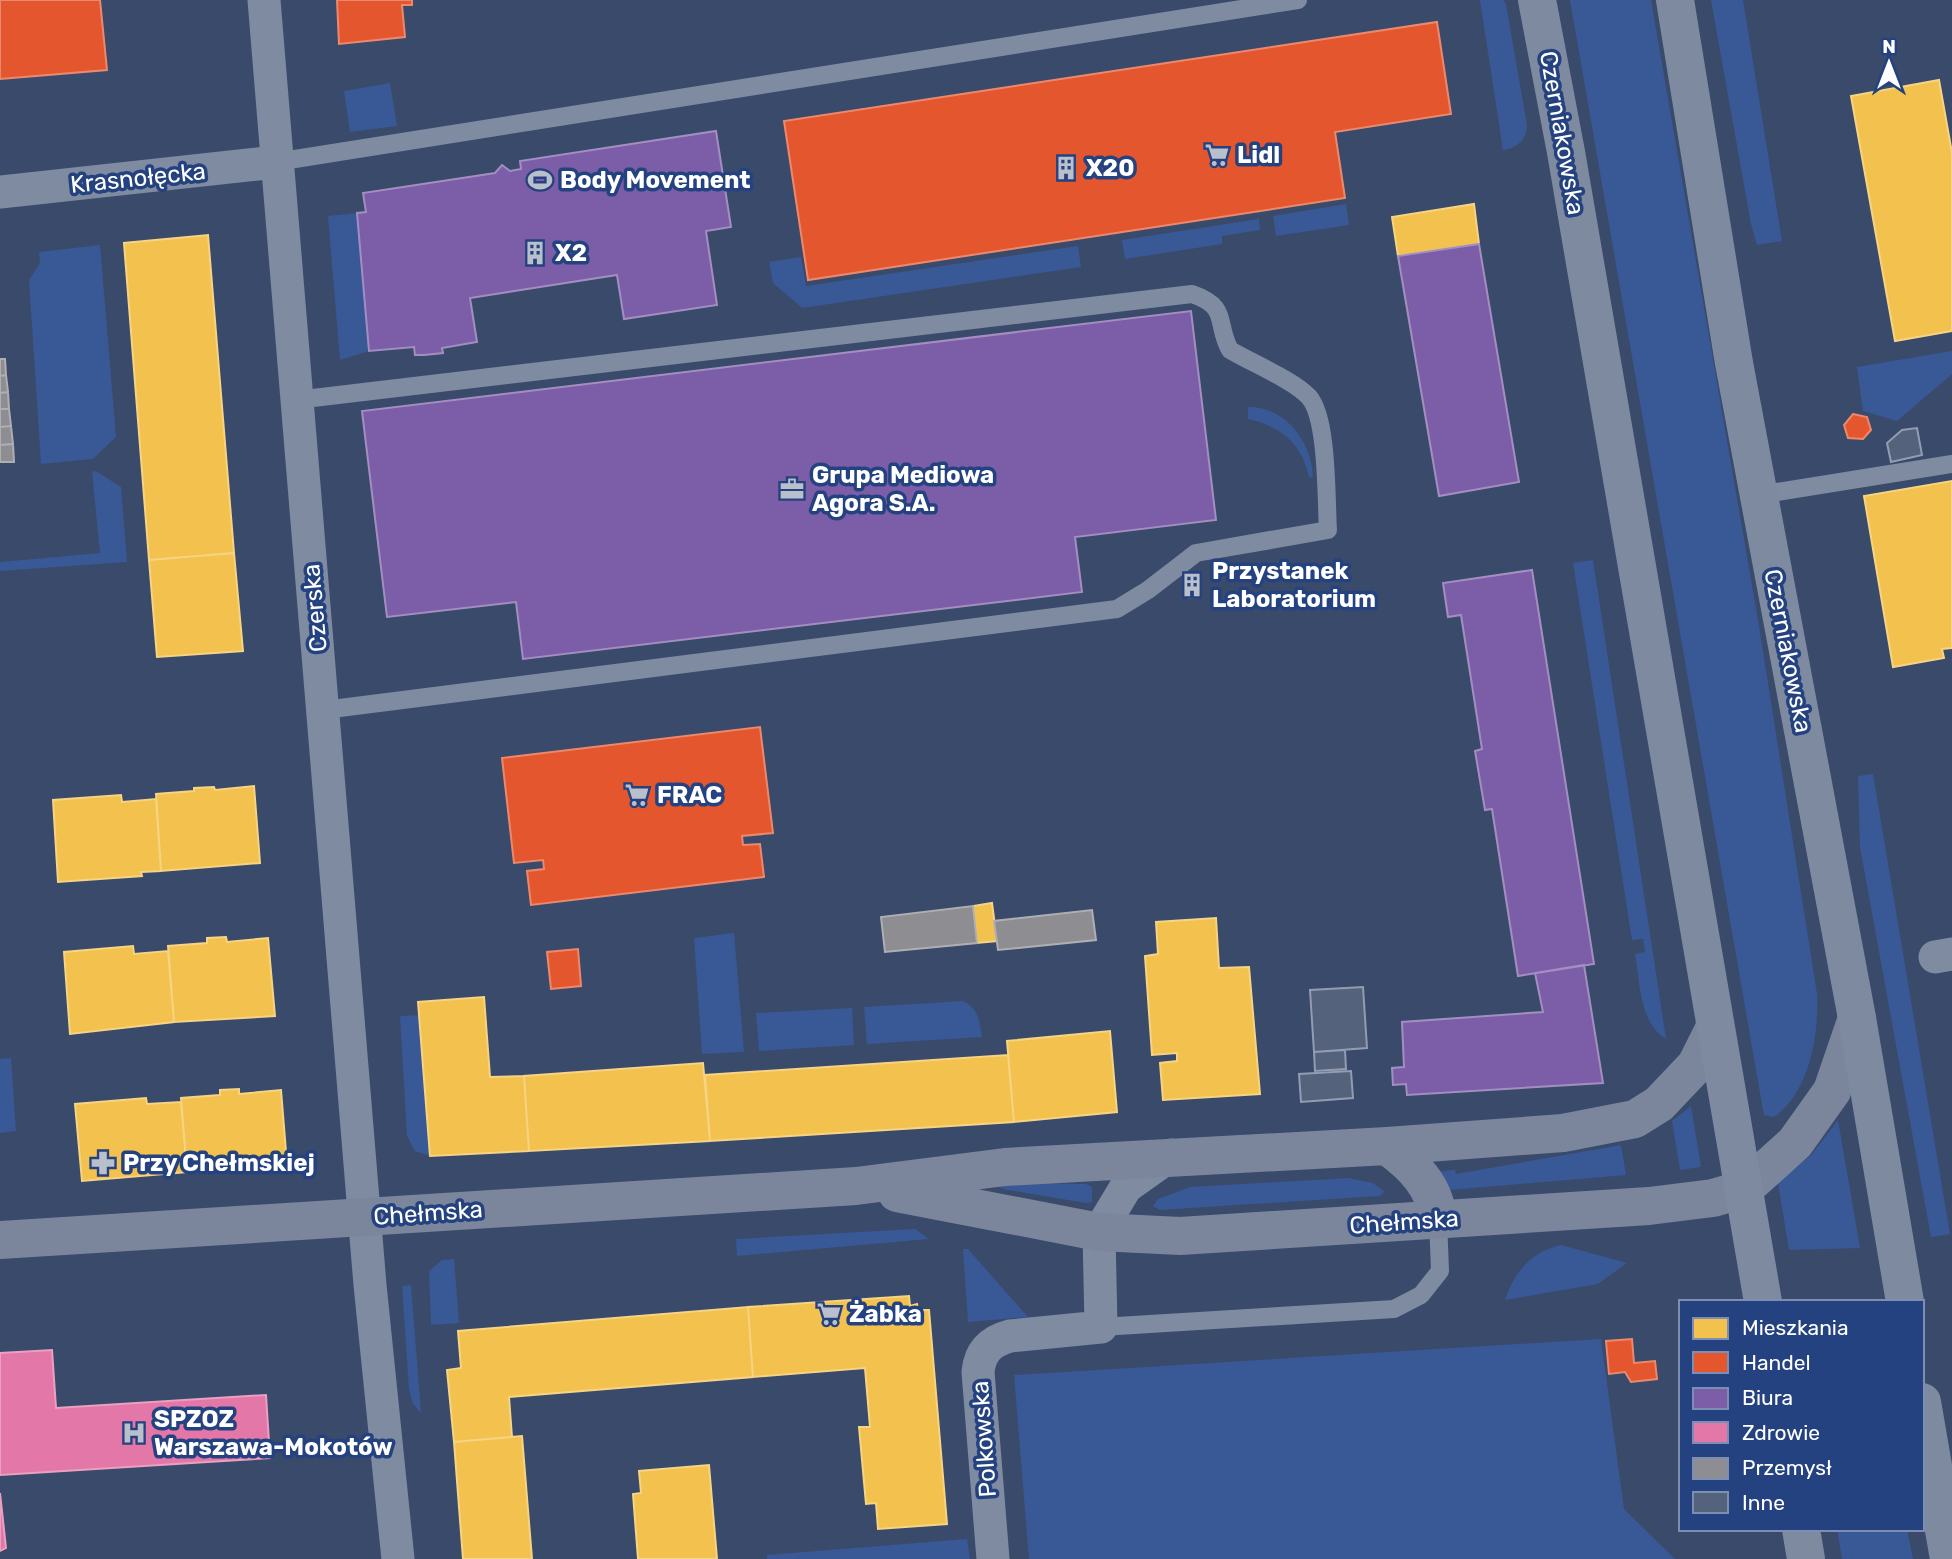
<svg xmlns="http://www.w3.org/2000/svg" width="1952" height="1559" viewBox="0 0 1952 1559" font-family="Rubik,sans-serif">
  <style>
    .green { fill: #395896 }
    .homes { fill: #f2c14e; stroke: #f6d483; stroke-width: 2 }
    .shops { fill: #e4572e; stroke: #ec896d; stroke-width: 2 }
    .offices { fill: #7b5ea7; stroke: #a38ec1; stroke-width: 2 }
    .health { fill: #e377a8; stroke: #eba0c2; stroke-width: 2 }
    .industry { fill: #8d8d92; stroke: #afafb3; stroke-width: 2 }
    .building { fill: #55627c; stroke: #939cb0; stroke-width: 2 }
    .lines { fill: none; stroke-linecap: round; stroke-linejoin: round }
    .lane { stroke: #7f8ba1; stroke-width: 18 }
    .street { stroke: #7f8ba1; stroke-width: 33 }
    .secondary { stroke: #7b869d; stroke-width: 38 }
    .primary { stroke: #7e8a9f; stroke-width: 38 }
    .labels { text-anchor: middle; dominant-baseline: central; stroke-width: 7; stroke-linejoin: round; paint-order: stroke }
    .street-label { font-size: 24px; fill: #fff; stroke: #254280 }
    .poi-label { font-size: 24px; font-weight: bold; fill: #fff; stroke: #254280; text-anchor: start }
  </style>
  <rect width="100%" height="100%" fill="#3a4a6b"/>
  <!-- green -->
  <path class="green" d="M 1480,0 L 1503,0 L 1506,4 L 1527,125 C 1527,140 1517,148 1503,150 Z
    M 1570,0 L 1651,0 L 1759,626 L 1817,994 C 1819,1034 1810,1092 1774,1117 L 1764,1115 L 1763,1110 Z
    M 1711,0 L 1743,0 L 1782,241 L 1757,245 L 1751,224 Z
    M 390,83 L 397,126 L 350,132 L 344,91 Z
    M 1346,204 L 1349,225 L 1276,236 L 1273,216 Z
    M 357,213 L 369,351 L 340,360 L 328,216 Z
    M 1259,219 L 1260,230 L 1222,236 L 1222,244 L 1125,259 L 1122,240 Z
    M 100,245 L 116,437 L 93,459 L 41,464 L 29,280 L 40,263 L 39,252 Z
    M 1078,246 L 1081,267 L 802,308 L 773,283 L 769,262 L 801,257 L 806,286 Z
    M 1952,351 L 1952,374 L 1897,421 L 1863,411 L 1857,367 Z
    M 1248,407 C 1286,406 1312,443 1313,477 L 1309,478 C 1303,444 1280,426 1248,419 Z
    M 96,471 L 121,487 L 127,562 L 0,571 L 0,562 L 100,553 L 92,472 Z
    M 1593,560 L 1666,1039 C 1639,1023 1640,981 1635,954 L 1645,952 L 1643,939 L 1632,940 L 1573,563 Z
    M 1873,774 L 1950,1234 L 1931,1237 L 1860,847 L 1858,776 Z
    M 734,933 L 744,1052 L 702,1054 L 694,938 Z
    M 963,1001 C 979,1009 979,1020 982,1037 L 867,1044 L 864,1007 Z
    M 852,1008 L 854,1045 L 759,1051 L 756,1013 Z
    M 419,1015 L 430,1156 L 415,1151 L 407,1136 L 400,1016 Z
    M 11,1058 L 16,1131 L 0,1133 L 0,1059 Z
    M 1691,1106 L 1701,1167 L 1680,1170 L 1672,1121 Z
    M 1838,1120 L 1860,1248 L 1789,1250 L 1778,1183 L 1812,1154 Z
    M 1621,1145 L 1626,1175 L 1449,1190 L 1433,1172 L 1455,1170 L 1456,1174 Z
    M 1348,1178 L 1373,1183 L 1385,1192 L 1379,1196 L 1160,1210 L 1153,1206 L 1158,1199 L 1190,1187 Z
    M 1025,1183 L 1086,1184 L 1092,1187 L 1092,1202 L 1086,1203 L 1003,1189 L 997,1185 Z
    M 915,1229 L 929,1239 L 737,1256 L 736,1239 Z
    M 1561,1245 L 1627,1263 L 1598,1284 L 1505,1300 C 1514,1272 1531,1252 1561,1245 Z
    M 963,1249 L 968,1249 L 1028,1317 L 968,1322 Z
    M 454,1259 L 459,1323 L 431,1325 L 429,1271 L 442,1260 Z
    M 411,1285 L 421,1413 L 413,1404 L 409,1389 L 402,1286 Z
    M 1601,1339 L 1624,1509 L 1675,1559 L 1029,1559 L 1014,1375 Z
    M 1837,1529 L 1907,1529 L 1913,1559 L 1842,1559 Z
    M 967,1539 L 970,1559 L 767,1559 L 767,1555 Z"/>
  <!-- homes -->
  <path class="homes" d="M 1939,80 L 1952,153 L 1952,331 L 1895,341 L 1851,96 Z
    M 1474,204 L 1479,244 L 1398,256 L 1392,217 Z
    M 208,235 L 234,553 L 149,560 L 124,243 Z
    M 1952,481 L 1952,648 L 1942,649 L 1944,658 L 1893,667 L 1864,496 Z
    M 234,553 L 243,651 L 157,657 L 149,560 Z
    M 254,786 L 260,863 L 161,871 L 156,794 L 194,791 L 194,788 L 214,787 L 215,790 Z
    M 121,795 L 122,802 L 156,799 L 161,871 L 141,872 L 142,876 L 58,882 L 53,800 Z
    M 992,903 L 997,941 L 977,943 L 973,906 Z
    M 1216,918 L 1219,968 L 1249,967 L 1260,1094 L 1163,1100 L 1160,1063 L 1177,1061 L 1177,1053 L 1152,1055 L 1145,956 L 1158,954 L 1156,922 Z
    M 226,937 L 227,942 L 268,938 L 275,1016 L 174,1022 L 168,946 L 207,943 L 207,938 Z
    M 133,946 L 134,954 L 168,951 L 174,1022 L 70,1034 L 64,952 Z
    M 484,997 L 490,1077 L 524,1076 L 529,1151 L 430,1156 L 418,1002 Z
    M 1110,1031 L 1117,1112 L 1014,1122 L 1007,1041 Z
    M 1008,1055 L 1014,1122 L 710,1141 L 705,1075 Z
    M 703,1063 L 710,1141 L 529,1151 L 524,1076 Z
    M 239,1089 L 239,1094 L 281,1090 L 287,1164 L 187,1172 L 181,1098 L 220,1095 L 220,1090 Z
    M 146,1098 L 147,1104 L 181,1102 L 187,1172 L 82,1181 L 75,1104 Z
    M 909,1296 L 910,1306 L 917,1304 L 918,1310 L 929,1310 L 947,1524 L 878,1529 L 876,1503 L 866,1504 L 859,1427 L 870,1427 L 865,1368 L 753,1377 L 748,1307 Z
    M 748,1307 L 753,1377 L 509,1397 L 512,1437 L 454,1442 L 447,1370 L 461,1368 L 458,1331 Z
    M 522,1436 L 532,1559 L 463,1559 L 454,1442 Z
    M 709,1465 L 717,1559 L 638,1559 L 633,1494 L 641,1493 L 639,1471 Z"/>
  <!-- shops -->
  <path class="shops" d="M 0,0 L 100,0 L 107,70 L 0,79 Z
    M 337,0 L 412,0 L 412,5 L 402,5 L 405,37 L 339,44 Z
    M 1437,22 L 1451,114 L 1335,132 L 1345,198 L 808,280 L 784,121 Z
    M 1853,414 L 1867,417 L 1871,430 L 1863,439 L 1848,438 L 1844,425 Z
    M 1196,573 L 1198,597 L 1189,598 L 1187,574 Z
    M 760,727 L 773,833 L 742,836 L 743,845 L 760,844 L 764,877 L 531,905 L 527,871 L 544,869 L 543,860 L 514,863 L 502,758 Z
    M 578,949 L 581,986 L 551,989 L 547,952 Z
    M 1632,1339 L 1634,1363 L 1655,1361 L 1657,1379 L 1631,1382 L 1625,1372 L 1609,1374 L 1606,1341 Z"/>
  <!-- offices -->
  <path class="offices" d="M 716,131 L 731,227 L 706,231 L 717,305 L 624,319 L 617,275 L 470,298 L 477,342 L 442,348 L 443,353 L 424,355 L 415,355 L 414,347 L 369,351 L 357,213 L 366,212 L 363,193 L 495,173 L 502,165 L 510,171 L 521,169 L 520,161 Z
    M 1479,244 L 1519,482 L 1439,496 L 1398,256 Z
    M 1191,311 L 1216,520 L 1075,537 L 1082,592 L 523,659 L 516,602 L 387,617 L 362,411 Z
    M 1532,570 L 1594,964 L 1518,976 L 1492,809 L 1485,810 L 1475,751 L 1482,749 L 1461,615 L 1448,617 L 1443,583 Z
    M 1584,965 L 1603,1083 L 1407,1095 L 1406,1084 L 1393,1085 L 1392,1068 L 1404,1067 L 1402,1022 L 1543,1012 L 1535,973 Z"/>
  <!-- health -->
  <path class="health" d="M 52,1350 L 56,1408 L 266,1395 L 270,1458 L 0,1475 L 0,1353 Z
    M 0,1493 L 6,1548 L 0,1551 Z"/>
  <!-- industry -->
  <path class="industry" d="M 0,359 L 5,359 L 6,375 L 0,376 Z
    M 6,375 L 8,392 L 0,393 L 0,376 Z
    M 8,392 L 9,409 L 0,409 L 0,393 Z
    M 0,409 L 9,409 L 11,426 L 0,427 Z
    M 11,426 L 13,444 L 0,445 L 0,427 Z
    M 13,444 L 14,462 L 0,462 L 0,445 Z
    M 973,906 L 977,943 L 885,952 L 881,917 Z
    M 1092,910 L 1096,940 L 998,950 L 994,921 Z"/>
  <!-- building -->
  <path class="building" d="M 1917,428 L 1922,455 L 1891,462 L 1887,443 L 1902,430 Z
    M 1363,987 L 1367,1048 L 1314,1052 L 1310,990 Z
    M 1345,1050 L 1346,1069 L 1315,1071 L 1314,1052 Z
    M 1351,1071 L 1353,1098 L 1301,1102 L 1299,1074 Z"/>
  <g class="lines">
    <!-- lane -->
    <path class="lane" d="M 276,162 L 1298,0
      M 296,400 L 1192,294 C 1230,307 1215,323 1230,350 C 1252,363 1293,380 1309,397 C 1328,418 1326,500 1328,530 L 1196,553 L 1148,590 L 1117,609 L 324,710
      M 1758,495 L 1952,464
      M 1101,1327 L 1394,1309 L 1421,1295 L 1440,1271 L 1438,1219"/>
    <!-- street -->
    <path class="street" d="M 264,0 L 370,1285 L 398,1559
      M 0,192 L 276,162
      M 1935,957 L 1952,954
      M 993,1559 L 978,1372 C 980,1351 991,1341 1010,1336 L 1101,1327 L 1099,1232 L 1126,1187 L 1171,1155"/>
    <!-- secondary -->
    <path class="secondary" d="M 1387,1146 C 1413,1165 1435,1186 1438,1219
      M 897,1193 L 1099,1232 L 1180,1236 L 1649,1206 L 1713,1198 L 1744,1189 L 1795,1143 L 1832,1091 L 1857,1018
      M 0,1240 L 856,1186 L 1005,1167 L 1387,1146 L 1563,1133 L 1635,1119 L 1659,1104 L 1696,1065 L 1715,1027"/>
    <!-- primary -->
    <path class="primary" d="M 1537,0 L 1566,152 L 1763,1302
      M 1675,0 L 1734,363 L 1857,1018 L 1905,1302
      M 1922,1402 L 1949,1559
      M 1801,1529 L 1806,1559"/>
  </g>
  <!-- icons -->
  <defs>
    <g id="supermarket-bare" transform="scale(1.89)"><path d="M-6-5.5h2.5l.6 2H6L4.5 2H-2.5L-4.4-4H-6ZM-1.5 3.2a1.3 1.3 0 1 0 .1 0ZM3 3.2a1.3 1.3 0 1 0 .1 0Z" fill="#bac0cb" stroke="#254280" stroke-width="2.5" paint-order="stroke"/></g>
    <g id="building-bare" transform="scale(1.89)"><path d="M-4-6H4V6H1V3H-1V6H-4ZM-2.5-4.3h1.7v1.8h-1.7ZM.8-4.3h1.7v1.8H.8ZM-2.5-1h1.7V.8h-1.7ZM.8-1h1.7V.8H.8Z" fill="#bac0cb" stroke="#254280" stroke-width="2.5" paint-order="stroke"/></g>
    <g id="stadium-bare" transform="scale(1.89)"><path d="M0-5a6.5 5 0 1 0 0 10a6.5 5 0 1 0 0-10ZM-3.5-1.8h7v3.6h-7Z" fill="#bac0cb" stroke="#254280" stroke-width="2.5" paint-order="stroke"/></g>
    <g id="office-bare" transform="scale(1.89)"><path d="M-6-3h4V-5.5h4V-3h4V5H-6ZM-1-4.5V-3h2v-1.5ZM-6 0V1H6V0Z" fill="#bac0cb" stroke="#254280" stroke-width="2.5" paint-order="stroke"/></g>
    <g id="pharmacy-bare" transform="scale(1.89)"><path d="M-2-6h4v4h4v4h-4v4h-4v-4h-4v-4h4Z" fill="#bac0cb" stroke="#254280" stroke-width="2.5" paint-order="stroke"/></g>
    <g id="hospital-bare" transform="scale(1.89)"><path d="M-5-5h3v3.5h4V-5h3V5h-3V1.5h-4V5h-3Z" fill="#bac0cb" stroke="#254280" stroke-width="2.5" paint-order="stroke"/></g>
  </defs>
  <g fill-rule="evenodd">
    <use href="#supermarket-bare" x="1217" y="155"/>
    <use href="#building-bare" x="1066" y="168"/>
    <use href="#stadium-bare" x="540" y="180"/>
    <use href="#building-bare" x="535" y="253"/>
    <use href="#office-bare" x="792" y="489"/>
    <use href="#building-bare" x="1192" y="585"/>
    <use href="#supermarket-bare" x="637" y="795"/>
    <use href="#pharmacy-bare" x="103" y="1163"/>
    <use href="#supermarket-bare" x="829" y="1314"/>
    <use href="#hospital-bare" x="134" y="1433"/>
  </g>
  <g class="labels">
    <!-- street labels -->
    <g class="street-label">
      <text transform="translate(1562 133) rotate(80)">Czerniakowska</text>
      <text transform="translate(138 178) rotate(-6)">Krasnołęcka</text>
      <text transform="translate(315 608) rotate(-95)">Czerska</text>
      <text transform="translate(1788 651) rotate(79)">Czerniakowska</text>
      <text transform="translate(428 1213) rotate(-4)">Chełmska</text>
      <text transform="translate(1404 1222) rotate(-4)">Chełmska</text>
      <text transform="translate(984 1439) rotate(-94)">Polkowska</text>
    </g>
    <!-- poi labels -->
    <g class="poi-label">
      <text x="1237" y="155">Lidl</text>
      <text x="1086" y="168">X20</text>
      <text x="560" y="180">Body Movement</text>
      <text x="555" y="253">X2</text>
      <text x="812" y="475">Grupa Mediowa<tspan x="812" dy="28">Agora S.A.</tspan></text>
      <text x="1212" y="571">Przystanek<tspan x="1212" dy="28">Laboratorium</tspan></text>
      <text x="657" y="795">FRAC</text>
      <text x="123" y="1163">Przy Chełmskiej</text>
      <text x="849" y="1314">Żabka</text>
      <text x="154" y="1419">SPZOZ<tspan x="154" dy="28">Warszawa-Mokotów</tspan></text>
    </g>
  </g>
  <!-- legend -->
  <rect x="1679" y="1300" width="245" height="231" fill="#254280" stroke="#7c8eb3" stroke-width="2"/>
  <rect x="1693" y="1318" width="35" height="21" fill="#f2c14e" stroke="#7c8eb3" stroke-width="2"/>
  <text x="1742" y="1335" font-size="21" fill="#ffffff">Mieszkania</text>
  <rect x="1693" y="1352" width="35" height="21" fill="#e4572e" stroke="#7c8eb3" stroke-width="2"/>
  <text x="1742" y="1370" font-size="21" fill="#ffffff">Handel</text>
  <rect x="1693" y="1388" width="35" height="21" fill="#7b5ea7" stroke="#7c8eb3" stroke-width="2"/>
  <text x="1742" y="1405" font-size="21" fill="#ffffff">Biura</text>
  <rect x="1693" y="1422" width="35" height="21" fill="#e377a8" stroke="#7c8eb3" stroke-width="2"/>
  <text x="1742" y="1440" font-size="21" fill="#ffffff">Zdrowie</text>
  <rect x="1693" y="1458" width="35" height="21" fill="#8d8d92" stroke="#7c8eb3" stroke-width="2"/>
  <text x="1742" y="1475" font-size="21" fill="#ffffff">Przemysł</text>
  <rect x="1693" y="1492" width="35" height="21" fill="#55627c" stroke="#7c8eb3" stroke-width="2"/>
  <text x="1742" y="1510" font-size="21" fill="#ffffff">Inne</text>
  <!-- north arrow -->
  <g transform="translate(1889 63)" stroke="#254280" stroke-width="5" paint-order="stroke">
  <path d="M0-5L12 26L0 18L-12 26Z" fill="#ffffff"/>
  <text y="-10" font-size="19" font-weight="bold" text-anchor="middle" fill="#ffffff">N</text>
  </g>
</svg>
